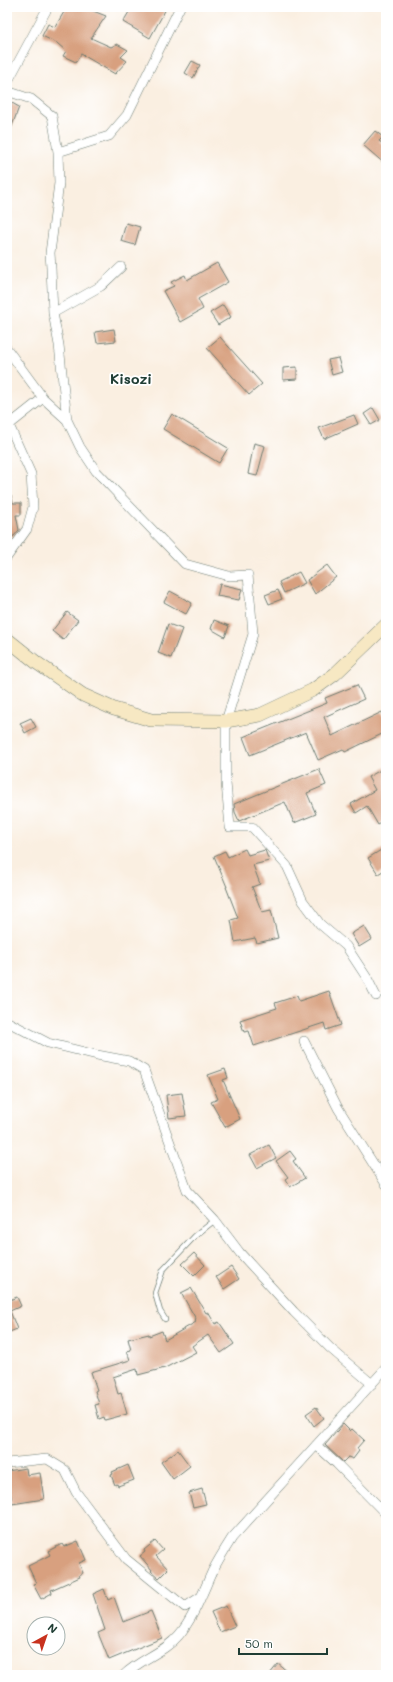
<svg xmlns="http://www.w3.org/2000/svg" width="393" height="1682" viewBox="0 0 393 1682" font-family="Mali,sans-serif">
  <style>
    .building { fill: #d8a07f }
    .lines { fill: none; stroke-linecap: round; stroke-linejoin: round }
    .lane-casing { stroke: #6c7b71; stroke-width: 6 }
    .street-casing { stroke: #6c7b71; stroke-width: 10 }
    .secondary-casing { stroke: #6c7b71; stroke-width: 14 }
    .lane { stroke: #fff; stroke-width: 4.5 }
    .street { stroke: #fff; stroke-width: 9 }
    .secondary { stroke: #f7e8c3; stroke-width: 13 }
    .labels { text-anchor: middle; dominant-baseline: central; stroke-width: 3.5; stroke-linejoin: round; paint-order: stroke }
    .quarter-label { font-size: 14px; font-weight: bold; fill: #1f3d34; stroke: #fff }
  </style>
  <rect width="100%" height="100%" fill="#fff"/>
  <filter id="ink" filterUnits="userSpaceOnUse"><feTurbulence type="fractalNoise" baseFrequency=".025" numOctaves="2"/><feDisplacementMap in="SourceGraphic" scale="8" xChannelSelector="R" yChannelSelector="G"/><feConvolveMatrix kernelMatrix="1 2 1 2 8 2 1 2 1" color-interpolation-filters="sRGB"/></filter>
  <filter id="wash" filterUnits="userSpaceOnUse"><feTurbulence type="fractalNoise" baseFrequency=".012" numOctaves="4" result="noise"/><feDisplacementMap in="SourceGraphic" scale="16" xChannelSelector="R" yChannelSelector="G"/><feGaussianBlur stdDeviation="0.9" result="paint"/><feColorMatrix in="noise" values="0 0 0 0 0 0 0 0 0 0 0 0 0 0 0 0 0 1.4 0 .05"/><feComposite in="paint" operator="in"/></filter>
  <g filter="url(#wash)">
    <rect width="100%" height="100%" fill="#faefe1"/>
    <g id="blocks">
      <!-- building -->
      <path class="building" d="M 67,7 L 83,7 L 106,16 L 91,38 L 111,47 L 117,44 L 128,50 L 121,57 L 127,61 L 115,74 L 81,54 L 76,62 L 63,56 L 66,51 L 57,43 L 42,36 L 48,24 L 55,27 Z
        M 132,7 L 167,7 L 150,38 L 123,22 Z
        M 192,61 L 200,65 L 193,78 L 185,73 Z
        M 7,100 L 19,107 L 8,137 L 7,137 Z
        M 375,131 L 383,137 L 379,141 L 386,146 L 386,165 L 363,145 Z
        M 126,223 L 140,227 L 135,245 L 121,241 Z
        M 217,263 L 228,282 L 198,299 L 203,309 L 180,322 L 163,291 L 174,286 L 171,282 L 185,275 L 187,280 Z
        M 223,305 L 231,317 L 218,325 L 210,313 Z
        M 114,329 L 116,341 L 97,343 L 95,332 Z
        M 220,337 L 262,384 L 249,395 L 207,348 Z
        M 338,358 L 342,372 L 332,375 L 328,360 Z
        M 297,367 L 297,379 L 283,380 L 283,368 Z
        M 373,408 L 380,420 L 371,425 L 364,414 Z
        M 172,414 L 228,448 L 219,463 L 163,429 Z
        M 354,415 L 358,424 L 324,439 L 319,428 Z
        M 254,443 L 265,446 L 257,476 L 248,474 Z
        M 7,495 L 11,495 L 13,503 L 21,503 L 21,515 L 16,515 L 19,530 L 14,536 L 7,538 Z
        M 327,565 L 336,577 L 315,594 L 307,580 Z
        M 299,572 L 305,583 L 284,593 L 279,582 Z
        M 220,584 L 242,589 L 239,600 L 217,596 Z
        M 278,590 L 282,599 L 269,604 L 265,595 Z
        M 170,591 L 192,603 L 186,614 L 164,602 Z
        M 67,612 L 78,620 L 63,640 L 52,631 Z
        M 214,620 L 229,626 L 225,637 L 211,629 Z
        M 168,624 L 182,629 L 171,658 L 158,653 Z
        M 357,685 L 364,699 L 324,717 L 332,736 L 382,712 L 386,720 L 386,732 L 345,752 L 343,749 L 318,760 L 306,732 L 250,755 L 243,737 L 327,703 L 325,698 Z
        M 31,718 L 36,727 L 25,733 L 20,723 Z
        M 386,767 L 386,820 L 378,825 L 367,806 L 356,813 L 351,804 L 375,790 L 368,777 Z
        M 319,769 L 326,785 L 307,793 L 316,814 L 294,823 L 285,802 L 239,821 L 235,812 L 234,804 Z
        M 386,847 L 386,869 L 378,874 L 368,858 Z
        M 245,849 L 248,855 L 265,850 L 269,861 L 253,865 L 260,884 L 252,887 L 262,912 L 271,910 L 278,938 L 257,943 L 255,938 L 235,942 L 231,920 L 238,918 L 226,887 L 227,887 L 214,856 L 225,851 L 228,857 Z
        M 364,926 L 372,939 L 359,947 L 351,934 Z
        M 329,991 L 341,1025 L 326,1030 L 324,1023 L 254,1046 L 249,1031 L 244,1032 L 240,1020 L 277,1008 L 275,1003 L 297,996 L 299,1001 Z
        M 225,1069 L 228,1078 L 223,1080 L 240,1119 L 225,1127 L 211,1102 L 218,1099 L 208,1075 Z
        M 182,1093 L 186,1116 L 169,1118 L 166,1095 Z
        M 269,1145 L 276,1158 L 257,1168 L 250,1155 Z
        M 290,1151 L 296,1159 L 293,1161 L 305,1178 L 290,1187 L 285,1179 L 288,1177 L 276,1161 Z
        M 194,1253 L 205,1265 L 194,1276 L 182,1264 Z
        M 231,1267 L 239,1279 L 224,1289 L 216,1277 Z
        M 191,1288 L 206,1313 L 208,1312 L 215,1324 L 219,1322 L 234,1344 L 221,1353 L 208,1335 L 192,1346 L 196,1352 L 165,1368 L 138,1375 L 137,1369 L 113,1377 L 118,1394 L 121,1393 L 127,1414 L 105,1420 L 104,1417 L 99,1419 L 95,1405 L 99,1404 L 95,1391 L 97,1390 L 91,1372 L 130,1360 L 127,1351 L 131,1350 L 128,1339 L 149,1334 L 149,1336 L 162,1331 L 165,1340 L 196,1322 L 195,1320 L 196,1319 L 181,1293 Z
        M 17,1297 L 21,1306 L 10,1311 L 17,1329 L 7,1333 L 7,1301 Z
        M 316,1407 L 324,1418 L 314,1426 L 306,1414 Z
        M 343,1424 L 350,1431 L 352,1429 L 364,1440 L 357,1448 L 359,1451 L 353,1459 L 348,1457 L 343,1462 L 325,1445 Z
        M 178,1450 L 190,1466 L 173,1479 L 161,1462 Z
        M 128,1465 L 134,1480 L 118,1486 L 117,1484 L 115,1485 L 111,1475 L 113,1474 L 112,1472 Z
        M 26,1468 L 27,1475 L 40,1473 L 44,1499 L 12,1504 L 11,1495 L 7,1496 L 7,1471 Z
        M 202,1489 L 206,1504 L 193,1507 L 189,1493 Z
        M 78,1541 L 86,1560 L 79,1563 L 83,1573 L 79,1575 L 80,1577 L 51,1590 L 52,1593 L 41,1599 L 33,1584 L 36,1583 L 28,1566 L 50,1555 L 48,1551 L 62,1544 L 64,1547 Z
        M 155,1541 L 163,1550 L 156,1556 L 168,1569 L 159,1578 L 151,1571 L 152,1570 L 140,1556 L 145,1552 L 144,1550 Z
        M 104,1589 L 108,1600 L 114,1597 L 123,1622 L 151,1611 L 162,1638 L 109,1660 L 98,1633 L 105,1630 L 93,1594 Z
        M 226,1606 L 235,1626 L 220,1632 L 211,1612 Z
        M 278,1664 L 292,1675 L 269,1675 Z"/>
    </g>
  </g>
  <g filter="url(#ink)">
    <use href="#blocks" fill-opacity="0" stroke="#6c7b71" stroke-width="1"/>
    <g class="lines">
      <!-- lane casing -->
      <g class="lane-casing">
        <path id="lane" d="M 165,1319 L 160,1311 L 155,1293 L 163,1270 L 195,1236 L 215,1220"/>
      </g>
      <!-- street casing -->
      <g class="street-casing">
        <path id="street" d="M 7,83 L 48,7
          M 7,91 L 31,99 L 52,116 L 58,152 L 59,183 L 50,253 L 51,268 L 53,313 L 59,345 L 67,420 L 80,447 L 96,471 L 185,564 L 229,576 L 248,575 L 253,634 L 226,721 L 226,783 L 230,827 L 252,827 L 287,866 L 303,901 L 320,924 L 346,946 L 367,978 L 376,996
          M 58,152 L 109,136 L 127,115 L 180,7
          M 53,313 L 101,286 L 121,267
          M 7,349 L 43,398 L 67,420
          M 7,557 L 27,529 L 33,507 L 31,474 L 9,425 L 43,398
          M 8,1022 L 48,1043 L 97,1055 L 129,1061 L 144,1070 L 187,1190 L 215,1220 L 240,1253 L 294,1312 L 330,1348 L 372,1384
          M 304,1041 L 338,1108 L 386,1184
          M 316,1445 L 337,1464 L 386,1514
          M 7,1463 L 47,1459 L 65,1470 L 76,1492 L 126,1559 L 185,1607 L 202,1596
          M 124,1675 C 140,1659 164,1653 179,1635 C 194,1617 202,1594 212,1572 C 218,1560 225,1549 232,1538 L 386,1368"/>
      </g>
      <!-- secondary casing -->
      <g class="secondary-casing">
        <path id="secondary" d="M 7,639 L 37,663 L 83,695 L 114,709 L 151,720 L 226,721 L 260,715 L 313,690 L 335,674 L 386,625"/>
      </g>
      <!-- lane -->
      <use href="#lane" class="lane"/>
      <!-- street -->
      <use href="#street" class="street"/>
      <!-- secondary -->
      <use href="#secondary" class="secondary"/>
    </g>
  </g>
  <g class="labels">
    <!-- quarter labels -->
    <g class="quarter-label">
      <text x="131" y="378">Kisozi</text>
    </g>
  </g>
  <!-- margin -->
  <rect width="393" height="1682" fill="none" stroke="#fff" stroke-width="24"/>
  <!-- north arrow -->
  <g transform="translate(46 1636) rotate(40)"><circle r="19" fill="#ffffff" stroke="#a5b1ae"/>
  <path d="M0-3L7 15L0 10L-7 15Z" fill="#c8321e"/>
  <text y="-6" font-size="11" font-weight="bold" text-anchor="middle" fill="#1f3d34">N</text>
  </g>
  <!-- scale -->
  <path d="M239 1648v6h88v-6" fill="none" stroke="#1f3d34" stroke-width="2"/>
  <text x="245" y="1648" font-size="12" fill="#1f3d34" stroke="#ffffff" stroke-width="3" paint-order="stroke">50 m</text>
</svg>
